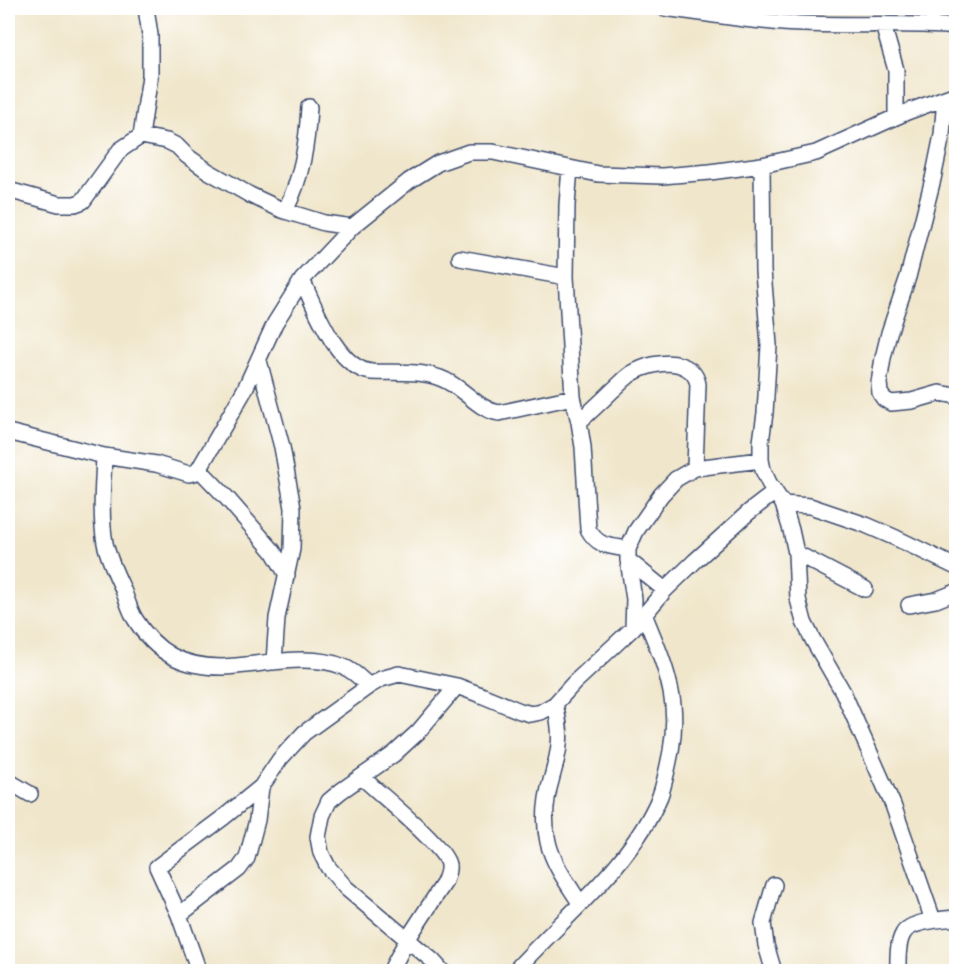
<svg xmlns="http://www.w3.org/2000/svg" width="964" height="979" viewBox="0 0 964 979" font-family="Pangolin,sans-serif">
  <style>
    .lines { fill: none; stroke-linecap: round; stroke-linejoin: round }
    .minor-casing { stroke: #3b4a6e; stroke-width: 18 }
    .minor { stroke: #fff; stroke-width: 15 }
  </style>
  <rect width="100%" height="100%" fill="#fff"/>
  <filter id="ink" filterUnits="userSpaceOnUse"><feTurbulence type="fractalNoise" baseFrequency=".0167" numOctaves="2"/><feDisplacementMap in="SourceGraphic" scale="12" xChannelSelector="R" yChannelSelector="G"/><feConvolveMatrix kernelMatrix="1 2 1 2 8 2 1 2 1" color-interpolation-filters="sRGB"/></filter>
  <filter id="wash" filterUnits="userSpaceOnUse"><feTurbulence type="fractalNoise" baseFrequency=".008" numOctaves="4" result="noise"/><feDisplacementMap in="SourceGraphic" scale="24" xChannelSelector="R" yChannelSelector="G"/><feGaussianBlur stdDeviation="1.35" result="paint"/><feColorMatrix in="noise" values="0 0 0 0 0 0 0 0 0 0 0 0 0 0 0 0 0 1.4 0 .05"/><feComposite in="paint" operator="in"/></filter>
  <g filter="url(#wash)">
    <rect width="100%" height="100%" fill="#f0e6cb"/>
  </g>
  <g filter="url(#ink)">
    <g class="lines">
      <!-- minor casing -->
      <g class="minor-casing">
        <path id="minor" d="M 664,8 C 704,13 743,20 783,23 C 840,27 899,22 956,27
          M 883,25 L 896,70 L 896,117
          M 945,98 L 942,135 L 933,179 L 908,277 L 889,333 L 883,358 L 879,383 L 880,393 L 884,399 L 891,403 L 912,401 L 940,393 L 956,396
          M 141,136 L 150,76 L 150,35 L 146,8
          M 762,165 L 763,271 L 769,345 L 765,413 L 761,442 L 761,460 L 763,470 L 769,483 L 783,504 L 791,530 L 796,553 L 798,599 L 804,622 L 813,640 L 843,692 L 893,805 L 933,920
          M 570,168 L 567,205 L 566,277 L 573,397 L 579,422 L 583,447 L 588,529 C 598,547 609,546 628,549
          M 8,190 L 59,204 L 75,204 L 83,201 L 120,150 L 141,136 L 167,141 L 177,146 L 187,156 L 208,171 L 250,195 L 282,210 L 324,223 L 352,227
          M 285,211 C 302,178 307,144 309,107
          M 460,258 L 566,277
          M 302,280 C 315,307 337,369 372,372 C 395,373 418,370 440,378 C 463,386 476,409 499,413 L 573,397
          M 259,361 L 282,447 L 293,508 L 292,549 L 277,618 L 274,662
          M 579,422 C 591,411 602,401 613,390 C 619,385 625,378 631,374 C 644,366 665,360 680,365 C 690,368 696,374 698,384 L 695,468
          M 8,432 L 104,456 L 156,464 L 189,474 L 194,473 L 199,469 L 244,391 L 275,323 L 302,280 L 352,227 L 409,181 L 438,163 L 469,152 L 493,152 L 598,174 L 662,176 L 710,172 L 762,165 L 816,153 L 907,112 L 956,94
          M 104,456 C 103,484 100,515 105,543 C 108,557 115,572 121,585 C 126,596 129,609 135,619 C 156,653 182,667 222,667 C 259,666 308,652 344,667 C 354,671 361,679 369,686
          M 199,469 L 226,497 L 273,551 L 287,575
          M 783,504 L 810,506 L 866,525 L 896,538 L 956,567
          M 796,553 L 865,589
          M 628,560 L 665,590
          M 909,605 L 936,600 L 956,592
          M 633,628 L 634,599 L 628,560 L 628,549 L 636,531 L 661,495 L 676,479 L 695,468 L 761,460
          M 555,704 C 558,717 561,731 559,745 C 558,756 555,766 552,777 C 546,797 543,820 548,842 C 553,864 568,884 580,903
          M 362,777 C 378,793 446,847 448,865 C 449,871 446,878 444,883 L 407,940 L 390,972
          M 8,781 L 30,794
          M 179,915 L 239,869 L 247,858 L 257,820 L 261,787 L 280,759 L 304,733 L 369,686 L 381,679 L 399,674 L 457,686 L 481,695 L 520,711 L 531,714 L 541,712 L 555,704 L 574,683 L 633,628 L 665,590 L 695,561 L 749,512 L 775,492
          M 199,972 L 179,915 L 157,867 L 224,817 L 261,787
          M 443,972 L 433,961 L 346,888 L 328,867 L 321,853 L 318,837 L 322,816 L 329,801 L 341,791 L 394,754 L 418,732 L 457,686
          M 514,972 C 563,917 631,866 660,796 C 665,782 668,766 671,751 C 674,733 675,711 671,692 C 666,665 654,639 644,614
          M 774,972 L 766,945 L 763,923 L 774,885
          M 898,972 C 898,960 897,944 903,934 C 909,921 944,919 956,918"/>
      </g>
      <!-- minor -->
      <use href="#minor" class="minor"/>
    </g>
  </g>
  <!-- margin -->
  <rect width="964" height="979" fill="none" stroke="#fff" stroke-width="30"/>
</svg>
